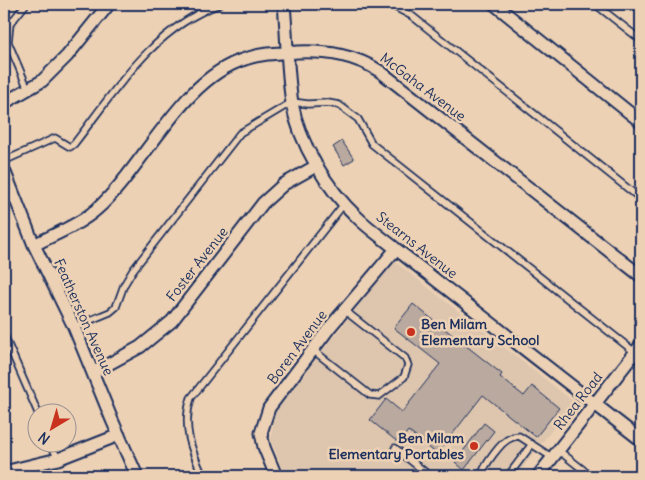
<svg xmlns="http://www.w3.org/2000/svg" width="645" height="480" viewBox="0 0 645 480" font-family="Delius,sans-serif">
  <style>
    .built { fill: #ddc5ae }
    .building { fill: #b9a99f; stroke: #1b2f5e }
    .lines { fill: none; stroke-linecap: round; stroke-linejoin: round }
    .lane-casing { stroke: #1b2f5e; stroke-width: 9 }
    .street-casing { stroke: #1b2f5e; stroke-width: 15 }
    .lane { stroke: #edd1b4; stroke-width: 5.5 }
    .street { stroke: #edd1b4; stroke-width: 11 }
    .poi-dot { fill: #c8321e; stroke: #edd1b4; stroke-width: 2 }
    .labels { text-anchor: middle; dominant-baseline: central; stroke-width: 5; stroke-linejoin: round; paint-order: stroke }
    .street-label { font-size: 14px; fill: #1b2f5e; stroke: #edd1b4 }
    .poi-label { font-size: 14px; font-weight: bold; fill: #1b2f5e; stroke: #edd1b4; text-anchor: start }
  </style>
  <rect width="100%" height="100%" fill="#edd1b4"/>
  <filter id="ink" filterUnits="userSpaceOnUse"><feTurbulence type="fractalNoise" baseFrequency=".02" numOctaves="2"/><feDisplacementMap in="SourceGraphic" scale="10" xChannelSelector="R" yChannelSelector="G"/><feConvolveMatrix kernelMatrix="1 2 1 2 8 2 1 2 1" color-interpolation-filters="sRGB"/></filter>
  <g filter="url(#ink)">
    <!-- built -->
    <path class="built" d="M 394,261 L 574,402 L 516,476 L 285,476 L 271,440 L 275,411 Z"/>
    <!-- building -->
    <path class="building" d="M 342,141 L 354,159 L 344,165 L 333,147 Z
      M 413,304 L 502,374 L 500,377 L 524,396 L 532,386 L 559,408 L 536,437 L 483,395 L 437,454 L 408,431 L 399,443 L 370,420 L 386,399 L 402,412 L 440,364 L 394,328 Z
      M 484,423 L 494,431 L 464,470 L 455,462 Z"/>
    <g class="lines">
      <!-- lane casing -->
      <g class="lane-casing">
        <path id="lane" d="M 26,4 L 10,24 L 8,42 L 28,89
          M 389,4 L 412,16 L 641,199
          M 595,4 L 641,40
          M 4,161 L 55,138 L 70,147 L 74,144 C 116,90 153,28 220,4
          M 74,327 L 110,312 L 116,307 L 124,285 L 133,270 L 240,133 L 292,102 L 308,104 L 328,103 L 339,105 L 358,119 L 372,144 L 641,357
          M 4,335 L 38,413
          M 313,350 L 370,395 L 379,396 L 404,377 L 408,365 L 405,358 L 344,310
          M 50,442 L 58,459
          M 395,448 L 430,476
          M 558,450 L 591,476
          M 203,476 C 191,450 182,426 191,398 L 344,204
          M 481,476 C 484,466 501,441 511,438 C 514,436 516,437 519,436 L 553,458
          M 508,476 L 532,444"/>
      </g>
      <!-- street casing -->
      <g class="street-casing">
        <path id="street" d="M 284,4 C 287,36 287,70 292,103 C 299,143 327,189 357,217 C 369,229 383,238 396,249 L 641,440
          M 494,4 L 641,122
          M 4,103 L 42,81 L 67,56 L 109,4
          M 4,170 L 34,245 L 74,327 L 112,420 L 137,476
          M 34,245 C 55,234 79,225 97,209 C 144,167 182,78 245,59 C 262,53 280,53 298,52 C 328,51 355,55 381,72 L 641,276
          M 94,372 L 140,347 L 172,321 L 263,203 L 284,184 L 316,166
          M 4,472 L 58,459 L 119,435
          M 276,476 L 264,447 L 261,433 L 269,408 L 330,327 L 396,249
          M 538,476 L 641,345"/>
      </g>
      <!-- lane -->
      <use href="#lane" class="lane"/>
      <!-- street -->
      <use href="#street" class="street"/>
    </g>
  </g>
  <!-- markers -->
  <g class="poi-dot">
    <circle cx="411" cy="332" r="5"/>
    <circle cx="474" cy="446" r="5"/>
  </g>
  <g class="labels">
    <!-- street labels -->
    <g class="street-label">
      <text transform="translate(423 87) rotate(37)">McGaha Avenue</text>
      <text transform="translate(417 245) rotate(38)">Stearns Avenue</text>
      <text transform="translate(197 264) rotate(-52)">Foster Avenue</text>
      <text transform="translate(84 317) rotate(66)">Featherston Avenue</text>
      <text transform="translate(297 347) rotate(-53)">Boren Avenue</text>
      <text transform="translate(578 401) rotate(-52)">Rhea Road</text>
    </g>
    <!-- poi labels -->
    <g class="poi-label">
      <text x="421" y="324">Ben Milam<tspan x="421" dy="16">Elementary School</tspan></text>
      <text x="464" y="438" text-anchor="end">Ben Milam<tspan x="464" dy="16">Elementary Portables</tspan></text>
    </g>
  </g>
  <!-- margin -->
  <rect width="645" height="480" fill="none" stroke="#edd1b4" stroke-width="20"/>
  <rect x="10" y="10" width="625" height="460" fill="none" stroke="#1b2f5e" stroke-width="2" filter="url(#ink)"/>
  <!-- north arrow -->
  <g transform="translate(52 428) rotate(218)"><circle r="24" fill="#edd1b4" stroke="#999092"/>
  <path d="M0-4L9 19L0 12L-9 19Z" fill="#c8321e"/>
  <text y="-8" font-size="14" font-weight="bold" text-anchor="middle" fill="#1b2f5e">N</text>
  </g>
</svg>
